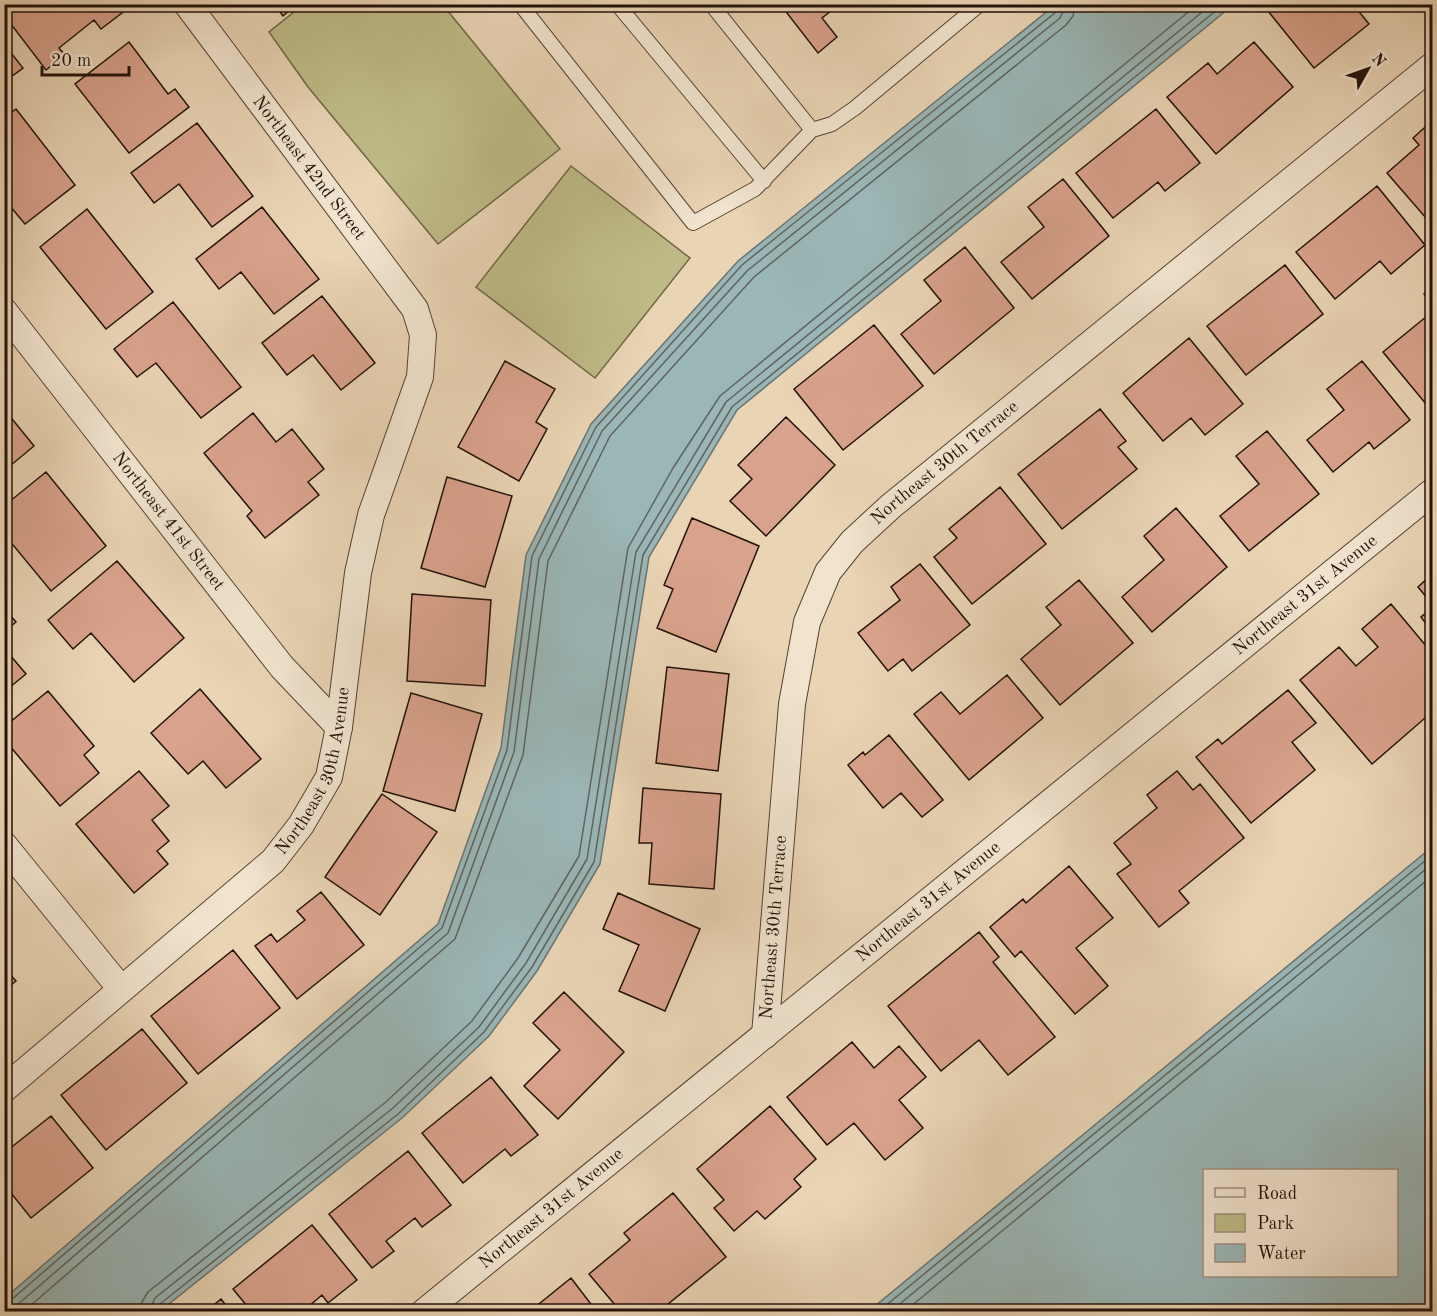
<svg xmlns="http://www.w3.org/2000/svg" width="1437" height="1316" viewBox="0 0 1437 1316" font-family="'Old Standard TT',serif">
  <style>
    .green { fill: #bebb87; stroke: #706649; stroke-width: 1.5 }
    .water { fill: #9ab6b6; stroke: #6a7472; stroke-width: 1.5; fill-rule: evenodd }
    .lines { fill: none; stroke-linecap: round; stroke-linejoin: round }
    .shore { stroke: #5e6460; stroke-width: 1.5 }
    .building { fill: #d9a28c; stroke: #22120b; stroke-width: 1.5 }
    .service-casing { stroke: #544235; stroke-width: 16 }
    .minor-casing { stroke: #544235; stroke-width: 28 }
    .service { stroke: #f1e3ce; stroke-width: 14 }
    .minor { stroke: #f1e3ce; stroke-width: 26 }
    .labels { text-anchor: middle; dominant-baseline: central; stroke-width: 4.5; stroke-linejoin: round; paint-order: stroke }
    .street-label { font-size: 18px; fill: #22120b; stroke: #f1e3ce }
  </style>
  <rect width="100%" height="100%" fill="#e9d4b4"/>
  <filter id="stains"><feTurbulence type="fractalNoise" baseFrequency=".00333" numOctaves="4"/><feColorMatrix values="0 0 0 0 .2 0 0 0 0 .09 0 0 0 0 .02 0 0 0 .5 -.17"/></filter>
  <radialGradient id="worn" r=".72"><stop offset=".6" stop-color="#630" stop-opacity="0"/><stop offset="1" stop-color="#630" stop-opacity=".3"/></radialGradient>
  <!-- green -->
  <path class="green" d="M 304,4 L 443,5 L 560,149 L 438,244 L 308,87 L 269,32 Z
    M 571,166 L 690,258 L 595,378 L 476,287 Z"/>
  <!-- water -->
  <path class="water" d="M 1055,5 L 1233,5 L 737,410 L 649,557 L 600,864 L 537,971 L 489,1036 L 402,1118 L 160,1311 L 5,1311 L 5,1298 L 438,924 L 501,748 L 526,555 L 591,424 L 738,261 Z
    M 1432,847 L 1432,1311 L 869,1311 ZM 1204,1170 L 1396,1170 L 1396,1276 L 1204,1276 Z"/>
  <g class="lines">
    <!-- shore -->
    <path class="shore" d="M 4,1302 L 11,1300 L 442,928 L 507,750 L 532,556 L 596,427 L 742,265 L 1056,12 L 1058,4
      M 4,1310 L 16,1306 L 448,933 L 514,752 L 539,559 L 602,431 L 747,271 L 1060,18 L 1066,4
      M 23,1312 L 455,939 L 523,755 L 548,561 L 610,436 L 754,277 L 1066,25 L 1073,16 L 1075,4
      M 140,1312 L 142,1302 L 148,1292 L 387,1101 L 472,1021 L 518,958 L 579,856 L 628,548 L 673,468 L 720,396 L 1198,4
      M 149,1312 L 155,1298 L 393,1108 L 479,1027 L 526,963 L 587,859 L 636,552 L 726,402 L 1212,4
      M 157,1312 L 160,1304 L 398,1114 L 484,1032 L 532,967 L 594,862 L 643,555 L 732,407 L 1224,4
      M 878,1312 L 1432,855
      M 890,1312 L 1432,864
      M 904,1312 L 1432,876"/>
  </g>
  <!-- building -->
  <path class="building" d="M 10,4 L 124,4 L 127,9 L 101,29 L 94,20 L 59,48 L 65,55 L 46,70 L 4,15 L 4,8 Z
    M 274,4 L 297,4 L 283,16 Z
    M 780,4 L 840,4 L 822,18 L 837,37 L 818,53 Z
    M 1275,4 L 1361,4 L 1356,8 L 1369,24 L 1314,68 L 1268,11 Z
    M 129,42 L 168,94 L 175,89 L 189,107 L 129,153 L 75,84 Z
    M 1254,42 L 1293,87 L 1216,154 L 1167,97 L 1208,63 L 1217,74 Z
    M 4,44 L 23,68 L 4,82 Z
    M 16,109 L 75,185 L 25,224 L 4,199 L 12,191 L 4,182 L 4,118 Z
    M 1156,109 L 1200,163 L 1165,191 L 1158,182 L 1113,218 L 1076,173 Z
    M 1432,121 L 1432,213 L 1426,218 L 1387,173 L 1419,145 L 1413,138 Z
    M 197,123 L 253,196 L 212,227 L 179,184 L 154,203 L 131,173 Z
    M 1063,179 L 1109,236 L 1032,299 L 1001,262 L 1044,227 L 1028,207 Z
    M 1377,186 L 1425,245 L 1391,274 L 1380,261 L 1335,299 L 1296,252 Z
    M 262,207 L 319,279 L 274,314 L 241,272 L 219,289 L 196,259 Z
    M 87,209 L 153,292 L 106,329 L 40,247 Z
    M 965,247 L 1014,308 L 934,374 L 901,334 L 941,301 L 924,280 Z
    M 1285,265 L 1323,314 L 1246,375 L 1207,326 Z
    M 1432,288 L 1432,305 L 1424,294 Z
    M 322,296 L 375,363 L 341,390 L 313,355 L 287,375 L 262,343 Z
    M 173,302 L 241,387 L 201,418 L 156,363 L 137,377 L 114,349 Z
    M 1432,312 L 1432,399 L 1426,404 L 1383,352 Z
    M 874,325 L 923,386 L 843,450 L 794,389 Z
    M 1189,338 L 1243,404 L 1205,435 L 1191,418 L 1163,441 L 1123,393 Z
    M 505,361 L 555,389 L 536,422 L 547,429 L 519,481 L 458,447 Z
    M 1362,361 L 1410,420 L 1374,449 L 1369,442 L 1333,472 L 1307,440 L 1344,410 L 1327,389 Z
    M 4,409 L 34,446 L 4,471 Z
    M 1100,409 L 1126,441 L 1118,447 L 1137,469 L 1062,529 L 1018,474 Z
    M 253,413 L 276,442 L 292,429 L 324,469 L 308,482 L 319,495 L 265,538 L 247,516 L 252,511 L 204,453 Z
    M 786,417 L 835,465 L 766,536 L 730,501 L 752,479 L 738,465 Z
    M 1267,431 L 1319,494 L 1249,551 L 1220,516 L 1259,484 L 1236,456 Z
    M 46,472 L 106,546 L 51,591 L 4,534 L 4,506 Z
    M 447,477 L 512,496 L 485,587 L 421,568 Z
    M 1000,487 L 1046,544 L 972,604 L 934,557 L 957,538 L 949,529 Z
    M 1176,508 L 1227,567 L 1152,632 L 1122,597 L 1164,560 L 1144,536 Z
    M 692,518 L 759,546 L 716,652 L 657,628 L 673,589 L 664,585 Z
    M 117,561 L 184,638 L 134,682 L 91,633 L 73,649 L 48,620 Z
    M 920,564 L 970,625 L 912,671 L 903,659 L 888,671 L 858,633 L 900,600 L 891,587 Z
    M 1432,574 L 1432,604 L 1418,587 Z
    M 1079,580 L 1133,643 L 1060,705 L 1021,659 L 1061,625 L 1046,607 Z
    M 412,594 L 491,600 L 485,686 L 407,681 Z
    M 1391,604 L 1432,653 L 1432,712 L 1372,764 L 1300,680 L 1339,647 L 1356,666 L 1378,647 L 1362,629 Z
    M 4,608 L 16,622 L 4,632 Z
    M 1432,608 L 1432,632 L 1421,617 Z
    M 4,648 L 26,674 L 4,692 Z
    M 667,667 L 729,674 L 718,771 L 656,763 Z
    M 1007,675 L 1043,718 L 969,780 L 914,714 L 941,692 L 960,714 Z
    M 200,689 L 261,759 L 226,788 L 203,761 L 188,774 L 151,733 Z
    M 1288,690 L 1316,723 L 1292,742 L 1315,770 L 1251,823 L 1196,757 L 1218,739 L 1222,744 Z
    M 48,691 L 94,746 L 84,755 L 99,773 L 60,806 L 4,739 L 4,727 Z
    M 411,693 L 482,714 L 455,811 L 383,791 Z
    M 889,735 L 943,800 L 922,817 L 901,793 L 883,808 L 848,765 L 863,752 L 865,755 Z
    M 139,771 L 169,806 L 152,820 L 169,841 L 157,851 L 168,864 L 134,893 L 76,824 Z
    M 1177,771 L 1193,790 L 1200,784 L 1244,838 L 1179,891 L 1189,903 L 1159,927 L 1117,874 L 1131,864 L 1114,843 L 1157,808 L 1147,795 Z
    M 643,788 L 721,794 L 714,889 L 649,884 L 652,843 L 639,843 Z
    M 382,794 L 437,832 L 380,915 L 325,877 Z
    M 1069,866 L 1113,918 L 1076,948 L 1108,986 L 1075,1014 L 1021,951 L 1015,957 L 990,927 L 1023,899 L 1026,903 Z
    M 321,892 L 364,945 L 297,999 L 255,946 L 271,934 L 277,942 L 305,920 L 297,911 Z
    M 618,893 L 700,929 L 665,1011 L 619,991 L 639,945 L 603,929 Z
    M 979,932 L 999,957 L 993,962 L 1055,1037 L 1008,1075 L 979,1040 L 941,1071 L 888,1006 Z
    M 233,950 L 280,1008 L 198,1074 L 151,1016 Z
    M 4,968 L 16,981 L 4,991 Z
    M 564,992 L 624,1052 L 558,1119 L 524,1086 L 560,1050 L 533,1023 Z
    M 142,1029 L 187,1083 L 106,1150 L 61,1095 Z
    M 852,1042 L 874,1068 L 899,1046 L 926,1077 L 899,1100 L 923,1128 L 885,1160 L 854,1123 L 827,1145 L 787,1097 Z
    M 491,1077 L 538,1135 L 511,1156 L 505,1149 L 463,1183 L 422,1133 Z
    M 770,1106 L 816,1159 L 794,1179 L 801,1187 L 765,1219 L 757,1211 L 734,1231 L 714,1208 L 724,1200 L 697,1169 Z
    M 51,1116 L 93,1168 L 31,1218 L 11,1193 L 4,1198 L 4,1153 Z
    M 408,1151 L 451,1205 L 422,1227 L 415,1218 L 386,1241 L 394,1251 L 372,1268 L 329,1214 Z
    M 673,1193 L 726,1257 L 662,1309 L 664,1312 L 621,1312 L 589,1274 L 630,1240 L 624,1233 Z
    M 312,1225 L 357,1280 L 328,1303 L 322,1295 L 302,1312 L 252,1312 L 233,1289 Z
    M 571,1278 L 597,1312 L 529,1312 Z
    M 221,1299 L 231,1312 L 205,1312 Z"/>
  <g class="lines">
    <!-- service casing -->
    <g class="service-casing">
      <path id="service" d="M 520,4 L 693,223 L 755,189 L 812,130 L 832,124 L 855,108 L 980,4
        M 617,4 L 764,181
        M 711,4 L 812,130"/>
    </g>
    <!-- minor casing -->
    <g class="minor-casing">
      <g id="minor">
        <path id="s1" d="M 4,311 L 282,667 L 339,727"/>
        <path d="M 4,845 L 121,989"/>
        <path id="s2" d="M 765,1035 L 792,704 L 807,622 L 828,572 L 852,542 L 891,506 L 1432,66"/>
        <path id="s3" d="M 4,1089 L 273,861 L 301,825 L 329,777 L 339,727 L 358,573 L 371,515 L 420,377 L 423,335 L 415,309 L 187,4"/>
        <path id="s4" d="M 424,1312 L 1432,492"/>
      </g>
    </g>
    <!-- service -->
    <use href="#service" class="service"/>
    <!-- minor -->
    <use href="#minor" class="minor"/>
  </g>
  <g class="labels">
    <!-- street labels -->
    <g class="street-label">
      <text transform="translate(309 168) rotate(53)">Northeast 42nd Street</text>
      <text stroke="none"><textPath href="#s2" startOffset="630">Northeast 30th Terrace</textPath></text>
      <text stroke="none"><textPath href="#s1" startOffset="267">Northeast 41st Street</textPath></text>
      <text stroke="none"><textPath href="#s4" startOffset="1136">Northeast 31st Avenue</textPath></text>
      <text stroke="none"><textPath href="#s3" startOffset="454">Northeast 30th Avenue</textPath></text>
      <text stroke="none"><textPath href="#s4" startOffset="650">Northeast 31st Avenue</textPath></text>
      <text stroke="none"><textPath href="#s2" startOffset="108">Northeast 30th Terrace</textPath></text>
      <text stroke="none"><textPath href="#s4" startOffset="164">Northeast 31st Avenue</textPath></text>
    </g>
  </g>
  <!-- margin -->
  <rect width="1437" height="1316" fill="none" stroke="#e9d4b4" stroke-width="24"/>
  <rect x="6" y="6" width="1425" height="1304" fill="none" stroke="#22120b" stroke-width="3"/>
  <rect x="12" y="12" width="1413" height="1292" fill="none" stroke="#22120b" stroke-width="1.5"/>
  <!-- legend -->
  <rect x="1203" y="1169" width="195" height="108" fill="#f1e3ce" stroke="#9e8f80" stroke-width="1.5"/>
  <rect x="1215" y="1188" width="30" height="9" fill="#f1e3ce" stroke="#9e8f80" stroke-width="1.5"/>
  <text x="1257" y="1199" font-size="18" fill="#22120b">Road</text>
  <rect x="1215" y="1214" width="30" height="18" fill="#bebb87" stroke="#9e8f80" stroke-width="1.5"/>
  <text x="1257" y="1229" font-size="18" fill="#22120b">Park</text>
  <rect x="1215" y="1244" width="30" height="18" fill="#9ab6b6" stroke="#9e8f80" stroke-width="1.5"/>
  <text x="1257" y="1259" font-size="18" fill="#22120b">Water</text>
  <!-- north arrow -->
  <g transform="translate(1368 69) rotate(50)" stroke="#f1e3ce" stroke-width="4.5" paint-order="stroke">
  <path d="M0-4.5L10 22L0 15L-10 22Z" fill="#22120b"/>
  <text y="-9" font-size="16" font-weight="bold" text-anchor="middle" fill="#22120b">N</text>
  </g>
  <!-- scale -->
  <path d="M42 66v9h87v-9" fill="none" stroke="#22120b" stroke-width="3"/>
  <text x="51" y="66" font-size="18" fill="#22120b" stroke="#f1e3ce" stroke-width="4.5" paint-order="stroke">20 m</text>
  <rect width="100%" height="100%" filter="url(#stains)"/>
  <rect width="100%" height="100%" fill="url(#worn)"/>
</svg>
